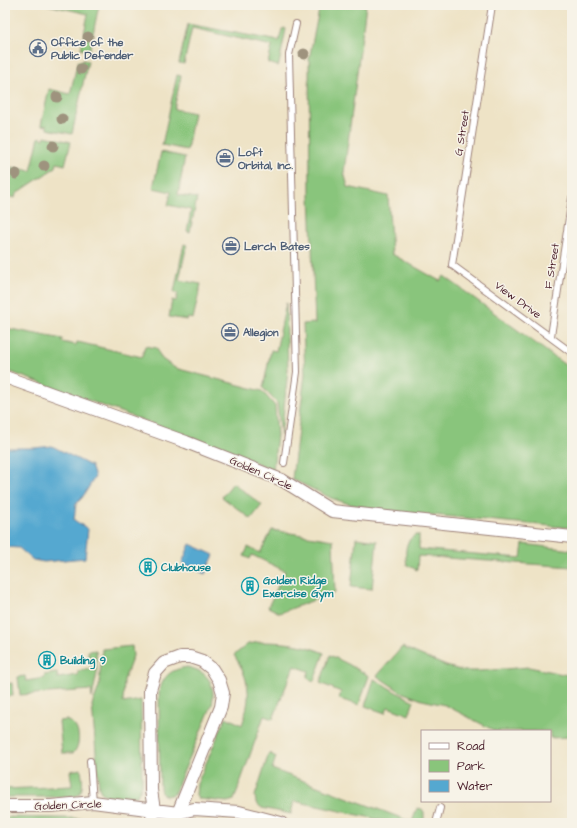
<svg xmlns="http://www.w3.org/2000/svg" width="577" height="828" viewBox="0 0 577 828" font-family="'Architects Daughter',sans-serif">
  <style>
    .green { fill: #89c57b; stroke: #6a7253 }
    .water { fill: #55a8d0; stroke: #50647e }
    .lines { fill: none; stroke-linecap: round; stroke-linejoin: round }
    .lane-casing { stroke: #9c8178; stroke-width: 8 }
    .street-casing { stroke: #9c8178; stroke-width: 14 }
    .lane { stroke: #fff; stroke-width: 6 }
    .street { stroke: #fff; stroke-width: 12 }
    .tree { fill: #9e937e }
    .labels { text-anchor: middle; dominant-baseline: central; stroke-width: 3; stroke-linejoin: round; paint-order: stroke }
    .service-label { font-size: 11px; font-weight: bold; fill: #4e5e75; stroke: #f7f3e8; text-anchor: start }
    .street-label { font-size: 11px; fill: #4a1f2b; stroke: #f7f3e8 }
    .culture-label { font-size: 11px; font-weight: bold; fill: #0d838f; stroke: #f7f3e8; text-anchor: start }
  </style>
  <rect width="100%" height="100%" fill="#f7f3e8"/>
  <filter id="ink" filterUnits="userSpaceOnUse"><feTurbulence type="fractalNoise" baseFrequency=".025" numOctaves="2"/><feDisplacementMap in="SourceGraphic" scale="8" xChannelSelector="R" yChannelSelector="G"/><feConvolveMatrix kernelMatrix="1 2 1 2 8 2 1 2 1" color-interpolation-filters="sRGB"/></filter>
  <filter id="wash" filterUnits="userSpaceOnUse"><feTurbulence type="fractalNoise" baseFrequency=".012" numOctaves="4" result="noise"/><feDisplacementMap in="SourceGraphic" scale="16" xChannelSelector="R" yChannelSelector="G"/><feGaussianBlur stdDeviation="0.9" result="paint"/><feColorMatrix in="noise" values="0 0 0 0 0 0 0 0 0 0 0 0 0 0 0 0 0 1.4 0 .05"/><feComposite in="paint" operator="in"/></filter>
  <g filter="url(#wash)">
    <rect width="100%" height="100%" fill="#eee3c6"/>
    <!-- green -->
    <path class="green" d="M 48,5 L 99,5 L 89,53 L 85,52 L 85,50 L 81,49 L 88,14 Z
      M 320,5 L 366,5 L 344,172 L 348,187 L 388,196 L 392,254 L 440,281 L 444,276 L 572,370 L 572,528 L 379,510 L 349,504 L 331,498 L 292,479 L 305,374 L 303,324 L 315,323 L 310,196 L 309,59 Z
      M 188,24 L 279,41 L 282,29 L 285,28 L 286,29 L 279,64 L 278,66 L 268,63 L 272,46 L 192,28 L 184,64 L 179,63 Z
      M 83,60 L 88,61 L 72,134 L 47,129 L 47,126 L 41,125 L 49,89 L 70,94 L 78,61 L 82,62 Z
      M 177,75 L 181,76 L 174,109 L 194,113 L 187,150 L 162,145 Z
      M 45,136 L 71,142 L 65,165 L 57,163 L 56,167 L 16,194 L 15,198 L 6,196 L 12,167 L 31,171 L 39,137 L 44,139 Z
      M 161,152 L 185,157 L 178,195 L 197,198 L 190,232 L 187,231 L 191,210 L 168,205 L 171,192 L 153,188 Z
      M 184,244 L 187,245 L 179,280 L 201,284 L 193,319 L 188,318 L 187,320 L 169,317 L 172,300 L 176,301 L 178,293 L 174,292 Z
      M 286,303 L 288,370 L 281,436 L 277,403 L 263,388 L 271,350 L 276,351 Z
      M 5,328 L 63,339 L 62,342 L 76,345 L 77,342 L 82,343 L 142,357 L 145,346 L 157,348 L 159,354 L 162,359 L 175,368 L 262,391 L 275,406 L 277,435 L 273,470 L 252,461 L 164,428 L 5,370 Z
      M 233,483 L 262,505 L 251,519 L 222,497 Z
      M 272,530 L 333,540 L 335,592 L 280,613 L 268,607 L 285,571 L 252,555 L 250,559 L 244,556 L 248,547 L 260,553 Z
      M 416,535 L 419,535 L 419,549 L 521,558 L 523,544 L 572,550 L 572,567 L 418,556 L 417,570 L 407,565 C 405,554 404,540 416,535 Z
      M 356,538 L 377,541 L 372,589 L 351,587 Z
      M 260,642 C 283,642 304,644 324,653 L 314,681 L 307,678 L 309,671 L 294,666 L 273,719 L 264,716 L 234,800 L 227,802 L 199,799 L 196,795 L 197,784 L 226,717 L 242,725 C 252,695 250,681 234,655 L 248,644 Z
      M 132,646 L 133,656 L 124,680 L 123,703 L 141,700 L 142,785 L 137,796 L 108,797 L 101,792 L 99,788 L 92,705 L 99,687 L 102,649 Z
      M 402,647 L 446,666 L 464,671 L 479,671 L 529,667 L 572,676 L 572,737 L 550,738 L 550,731 L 495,731 L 445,705 L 422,700 L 401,692 L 377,676 Z
      M 96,650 L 97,673 L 92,698 L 91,690 L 20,695 L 18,677 L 25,676 L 26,681 L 45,678 L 44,675 L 57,673 L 58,678 L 78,675 L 78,671 L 91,669 L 88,651 Z
      M 330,655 L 348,664 L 369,676 L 359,705 L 339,699 L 341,692 L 320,683 Z
      M 187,667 C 208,671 216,684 212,705 L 174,794 L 166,796 L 161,793 L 160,788 L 159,692 C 164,675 170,670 187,667 Z
      M 374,679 L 396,692 L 414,701 L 409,715 L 388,707 L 385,713 L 365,706 Z
      M 12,683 L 13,696 L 5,696 L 5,684 Z
      M 67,720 L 67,721 C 80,723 82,745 73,753 L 62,753 L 59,721 Z
      M 269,753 L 276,757 L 272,769 L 412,822 L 417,808 L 422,809 L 424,812 L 424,823 L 395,823 L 294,801 L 291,814 L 262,808 L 256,803 L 255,796 Z
      M 81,769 C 82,780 86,792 74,797 L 5,797 L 5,789 L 72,786 L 70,771 Z
      M 5,817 L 114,819 L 124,817 L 136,820 L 137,823 L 5,823 Z"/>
    <!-- water -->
    <path class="water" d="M 52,446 L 91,466 L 95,477 L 82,498 L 76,504 L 74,520 L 88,529 L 85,558 L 44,562 L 33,560 L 19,548 L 5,547 L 5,448 L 34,448 Z
      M 190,544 L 214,555 L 205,574 L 182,563 Z"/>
  </g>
  <g filter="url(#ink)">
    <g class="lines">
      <!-- lane casing -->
      <g class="lane-casing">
        <path id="lane" d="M 492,5 L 452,265 L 572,353
          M 551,336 L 572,198
          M 284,463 L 297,372 L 289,55 L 296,24
          M 90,761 L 93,802
          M 436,823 L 440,808"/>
      </g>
      <!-- street casing -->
      <g class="street-casing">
        <path id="street" d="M 5,377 L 186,442 L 274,477 L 282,480 L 332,511 L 572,537
          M 5,806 L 51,806 L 93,802 L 178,813 L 194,809 L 239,812 L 281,823
          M 151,823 L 154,810 L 151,790 L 150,690 L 155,673 L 164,663 L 180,657 L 190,657 L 202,661 L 212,669 L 219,680 L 223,693 L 221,707 L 178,813 L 176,823"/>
      </g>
      <!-- lane -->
      <use href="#lane" class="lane"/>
      <!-- street -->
      <use href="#street" class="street"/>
    </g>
    <!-- trees -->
    <g class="tree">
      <circle cx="88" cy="37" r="5.5"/>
      <circle cx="304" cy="54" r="5.5"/>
      <circle cx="81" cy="69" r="5.5"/>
      <circle cx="57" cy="97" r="5.5"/>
      <circle cx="62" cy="119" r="5.5"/>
      <circle cx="53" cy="146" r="5.5"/>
      <circle cx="44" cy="166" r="5.5"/>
      <circle cx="16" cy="174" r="5.5"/>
    </g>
  </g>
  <!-- icons -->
  <defs>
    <g id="civic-ring" transform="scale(0.9)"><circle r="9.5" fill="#f7f3e8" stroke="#5c6f8a" stroke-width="1.5"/><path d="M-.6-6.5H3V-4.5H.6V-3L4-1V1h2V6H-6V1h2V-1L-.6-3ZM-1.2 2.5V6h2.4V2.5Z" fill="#5c6f8a"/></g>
    <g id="office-ring" transform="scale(0.9)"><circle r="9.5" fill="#f7f3e8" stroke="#5c6f8a" stroke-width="1.5"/><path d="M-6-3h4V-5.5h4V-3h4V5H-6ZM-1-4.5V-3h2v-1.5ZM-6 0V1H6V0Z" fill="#5c6f8a"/></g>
    <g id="building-ring" transform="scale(0.9)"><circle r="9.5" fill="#f7f3e8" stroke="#0f9aa8" stroke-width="1.5"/><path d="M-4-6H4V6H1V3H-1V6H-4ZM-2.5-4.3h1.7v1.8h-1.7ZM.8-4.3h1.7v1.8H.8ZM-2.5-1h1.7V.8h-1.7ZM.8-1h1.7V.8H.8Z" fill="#0f9aa8"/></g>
  </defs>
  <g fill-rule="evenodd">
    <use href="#civic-ring" x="38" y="48"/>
    <use href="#office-ring" x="225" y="158"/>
    <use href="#office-ring" x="231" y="246"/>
    <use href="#office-ring" x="230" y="332"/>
    <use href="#building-ring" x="148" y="567"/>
    <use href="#building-ring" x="250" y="586"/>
    <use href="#building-ring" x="47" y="660"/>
  </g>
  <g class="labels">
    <!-- service labels -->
    <g class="service-label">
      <text x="51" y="42">Office of the<tspan x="51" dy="13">Public Defender</tspan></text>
      <text x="238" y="152">Loft<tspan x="238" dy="13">Orbital, Inc.</tspan></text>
      <text x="244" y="246">Lerch Bates</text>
      <text x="243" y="332">Allegion</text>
    </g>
    <!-- street labels -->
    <g class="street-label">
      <text transform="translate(462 133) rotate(-81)">G Street</text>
      <text transform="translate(552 266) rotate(-81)">F Street</text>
      <text transform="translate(518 300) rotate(36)">View Drive</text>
      <text transform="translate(261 473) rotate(24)">Golden Circle</text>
      <text transform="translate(68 805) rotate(-2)">Golden Circle</text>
    </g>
    <!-- culture labels -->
    <g class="culture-label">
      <text x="161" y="567">Clubhouse</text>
      <text x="263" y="580">Golden Ridge<tspan x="263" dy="13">Exercise Gym</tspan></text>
      <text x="60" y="660">Building 9</text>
    </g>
  </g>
  <!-- margin -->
  <rect width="577" height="828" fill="none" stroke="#f7f3e8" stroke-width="20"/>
  <!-- legend -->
  <rect x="421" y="730" width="130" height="72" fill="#f7f3e8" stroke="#b29e9c"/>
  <rect x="429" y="743" width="20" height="6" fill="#ffffff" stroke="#b29e9c"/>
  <text x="457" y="750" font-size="12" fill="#4a1f2b">Road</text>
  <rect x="429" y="760" width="20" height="12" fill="#89c57b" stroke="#b29e9c"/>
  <text x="457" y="770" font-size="12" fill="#4a1f2b">Park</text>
  <rect x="429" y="780" width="20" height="12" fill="#55a8d0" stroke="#b29e9c"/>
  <text x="457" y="790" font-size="12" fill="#4a1f2b">Water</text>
</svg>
